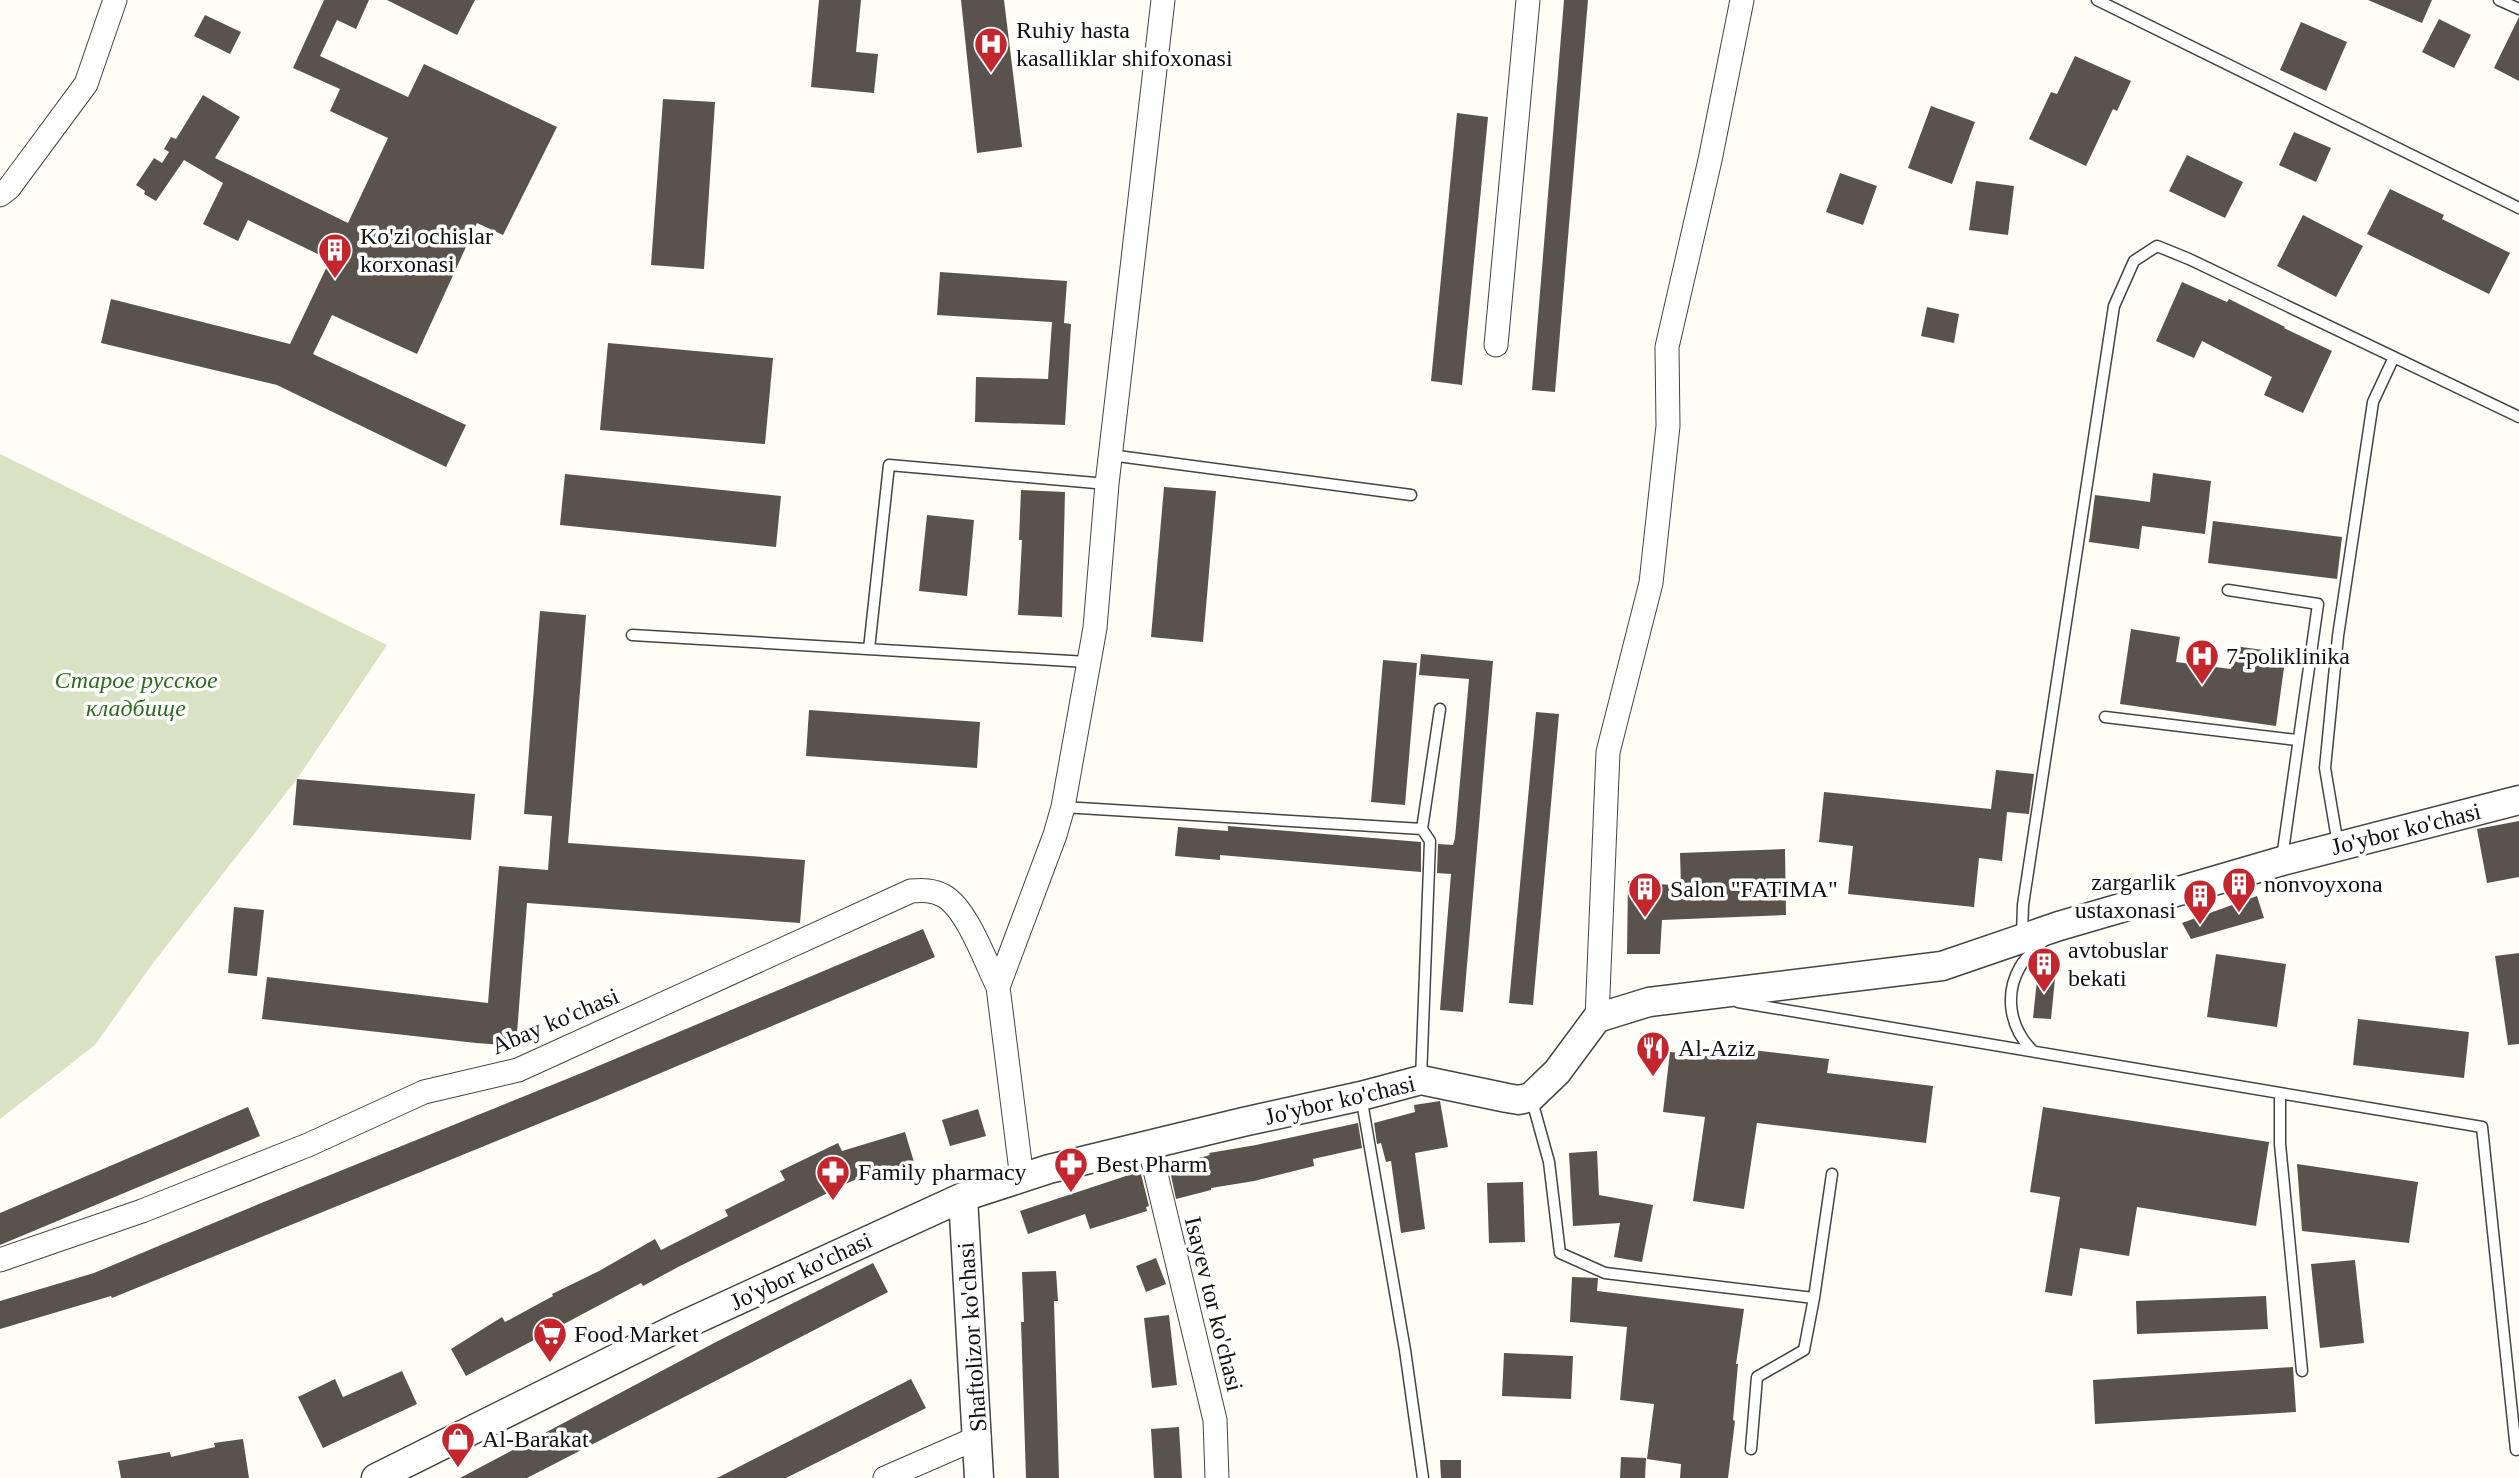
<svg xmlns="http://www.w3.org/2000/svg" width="2519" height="1478" viewBox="0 0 2519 1478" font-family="Georgia,serif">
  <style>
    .cemetery { fill: #d9e3c4 }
    .building { fill: #5a524d }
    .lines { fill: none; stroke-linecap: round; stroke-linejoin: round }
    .service-casing { stroke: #444; stroke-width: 13 }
    .minor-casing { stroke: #444; stroke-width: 25 }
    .tertiary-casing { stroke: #444; stroke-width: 31 }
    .service { stroke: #fff; stroke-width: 10 }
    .minor { stroke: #fff; stroke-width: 23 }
    .tertiary { stroke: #fff; stroke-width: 28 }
    .labels { text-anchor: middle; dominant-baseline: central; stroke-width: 7; stroke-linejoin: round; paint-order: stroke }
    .poi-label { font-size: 24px; fill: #111; stroke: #fff; text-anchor: start }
    .park-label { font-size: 24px; font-style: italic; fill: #2f6b1f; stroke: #fff }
    .street-label { font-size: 24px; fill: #111; stroke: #fff }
  </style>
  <rect width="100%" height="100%" fill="#fffdf5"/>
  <!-- cemetery -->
  <path class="cemetery" d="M 0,454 L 387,645 L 297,779 L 153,963 L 95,1045 L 0,1119 Z"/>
  <!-- building -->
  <path class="building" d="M 324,0 L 369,0 L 356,29 L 337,20 L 320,56 L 408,97 L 424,64 L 557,127 L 503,235 L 477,223 L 417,354 L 332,315 L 313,354 L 466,425 L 446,467 L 277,385 L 101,343 L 111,299 L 290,344 L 330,260 L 248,220 L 238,241 L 203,224 L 223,183 L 184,160 L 156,201 L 144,194 L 145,191 L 136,185 L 154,158 L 162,163 L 169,152 L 164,149 L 171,137 L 176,139 L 203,95 L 240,117 L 215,158 L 348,223 L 388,138 L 330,111 L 340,89 L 293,68 Z
    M 387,0 L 475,0 L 457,35 Z
    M 819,0 L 861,0 L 856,52 L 878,54 L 874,93 L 811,87 Z
    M 961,0 L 1004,0 L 1022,147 L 977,153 Z
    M 1564,0 L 1588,0 L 1555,392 L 1532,390 Z
    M 2368,0 L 2432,0 L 2422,23 Z
    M 205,15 L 241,32 L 230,54 L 194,36 Z
    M 2519,17 L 2519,81 L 2494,68 Z
    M 2439,19 L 2471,35 L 2454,68 L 2422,52 Z
    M 2301,22 L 2347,42 L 2326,91 L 2280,70 Z
    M 2075,56 L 2131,81 L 2117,111 L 2113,109 L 2086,166 L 2029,139 L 2051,92 L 2057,94 Z
    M 663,99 L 715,102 L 704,269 L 651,265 Z
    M 1931,106 L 1975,122 L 1952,184 L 1908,168 Z
    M 1457,113 L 1488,117 L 1462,385 L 1431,381 Z
    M 2294,132 L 2331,148 L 2316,182 L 2279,165 Z
    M 2187,155 L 2243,182 L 2225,218 L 2169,191 Z
    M 1840,173 L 1877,186 L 1863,225 L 1826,212 Z
    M 1976,181 L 2014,186 L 2008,235 L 1969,230 Z
    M 2390,189 L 2444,215 L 2442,219 L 2510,253 L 2489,294 L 2367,234 Z
    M 2303,215 L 2363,246 L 2336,297 L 2277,266 Z
    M 940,272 L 1067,281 L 1064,323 L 1071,324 L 1065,425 L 975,422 L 976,377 L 1048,379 L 1052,322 L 937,315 Z
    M 2182,282 L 2227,302 L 2229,299 L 2285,327 L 2284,328 L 2332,351 L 2303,413 L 2264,395 L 2272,377 L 2202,341 L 2194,358 L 2156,341 Z
    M 1927,307 L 1959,314 L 1954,343 L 1921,336 Z
    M 608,343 L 773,358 L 765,444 L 600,430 Z
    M 2153,473 L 2211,481 L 2205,534 L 2142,526 L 2139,549 L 2089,542 L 2095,495 L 2150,502 Z
    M 565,474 L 781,496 L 776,547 L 560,525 Z
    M 1164,487 L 1216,491 L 1203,642 L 1151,637 Z
    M 1021,490 L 1065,492 L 1062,617 L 1018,615 L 1022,540 L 1019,540 Z
    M 927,515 L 974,520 L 967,596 L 919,591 Z
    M 2213,521 L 2342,537 L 2337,579 L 2208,563 Z
    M 540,611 L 586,615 L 568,843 L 805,860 L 800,923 L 527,903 L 516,1046 L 476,1043 L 262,1019 L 267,977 L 488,1003 L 499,866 L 548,870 L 552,816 L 524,814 Z
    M 2131,629 L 2180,637 L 2176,662 L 2231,669 L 2234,646 L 2286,653 L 2276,726 L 2120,704 Z
    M 1421,654 L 1493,661 L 1463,1012 L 1440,1010 L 1451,874 L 1437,873 L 1438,844 L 1453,845 L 1455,838 L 1469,679 L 1419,675 Z
    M 1383,660 L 1417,663 L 1405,805 L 1371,802 Z
    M 809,710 L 980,722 L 977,768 L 806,756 Z
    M 1536,712 L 1559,714 L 1533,1005 L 1509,1003 Z
    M 1996,770 L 2034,774 L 2029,814 L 2007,812 L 2002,861 L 1979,858 L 1974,907 L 1848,894 L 1853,846 L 1819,842 L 1824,792 L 1991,809 Z
    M 297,779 L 475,794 L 471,840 L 293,825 Z
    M 2519,821 L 2519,877 L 2487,883 L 2477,829 Z
    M 1228,826 L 1421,842 L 1421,872 L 1220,855 L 1220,860 L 1175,856 L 1178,827 L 1228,831 Z
    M 1785,849 L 1786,915 L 1662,920 L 1660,954 L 1627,954 L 1628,881 L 1681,886 L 1680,853 Z
    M 2257,896 L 2264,918 L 2191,939 L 2182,923 Z
    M 234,907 L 264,910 L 257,976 L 228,973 Z
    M 923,929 L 935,957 L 597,1100 L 112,1298 L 111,1296 L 0,1329 L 0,1301 L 94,1273 L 271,1199 L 584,1072 Z
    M 2519,953 L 2519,1044 L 2508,1045 L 2495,956 Z
    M 2216,954 L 2286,964 L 2277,1027 L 2207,1017 Z
    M 2056,969 L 2051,1019 L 2033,1018 L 2038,970 Z
    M 2358,1019 L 2469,1032 L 2464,1078 L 2353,1065 Z
    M 1735,1048 L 1829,1059 L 1827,1073 L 1933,1086 L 1926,1143 L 1757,1123 L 1744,1209 L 1693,1201 L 1705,1117 L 1663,1112 L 1670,1052 L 1734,1059 Z
    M 1440,1101 L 1448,1147 L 1415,1153 L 1425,1229 L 1401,1233 L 1391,1161 L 1386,1162 L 1381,1143 L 1377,1144 L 1374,1123 L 1415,1112 L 1414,1105 Z
    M 248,1107 L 260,1136 L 0,1245 L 0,1213 Z
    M 2043,1107 L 2269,1142 L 2256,1226 L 2137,1207 L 2129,1256 L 2080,1248 L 2072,1296 L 2045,1292 L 2060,1197 L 2030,1192 Z
    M 978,1109 L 986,1136 L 950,1146 L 942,1120 Z
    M 1358,1123 L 1362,1148 L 1313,1159 L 1314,1166 L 1254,1181 L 1211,1188 L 1211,1190 L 1176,1199 L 1169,1166 L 1210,1155 L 1209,1153 L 1256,1145 Z
    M 905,1132 L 914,1162 L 852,1181 L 680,1266 L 643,1286 L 641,1283 L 466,1376 L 451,1349 L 502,1317 L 505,1322 L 553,1296 L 552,1294 L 599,1271 L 655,1239 L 661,1250 L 728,1216 L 725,1210 L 785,1180 L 780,1171 L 838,1143 L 842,1151 Z
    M 1597,1151 L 1599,1195 L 1653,1205 L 1642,1262 L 1614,1257 L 1620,1223 L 1573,1226 L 1569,1153 Z
    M 2297,1164 L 2418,1182 L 2409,1243 L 2302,1231 Z
    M 1135,1173 L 1135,1175 L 1141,1174 L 1149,1206 L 1146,1207 L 1147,1211 L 1090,1229 L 1085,1214 L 1028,1234 L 1020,1211 Z
    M 1523,1182 L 1525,1242 L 1489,1243 L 1487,1183 Z
    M 1156,1258 L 1166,1284 L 1146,1292 L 1136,1266 Z
    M 2355,1260 L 2364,1343 L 2320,1348 L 2311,1264 Z
    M 873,1263 L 888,1292 L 527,1478 L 460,1478 L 716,1342 Z
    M 1056,1271 L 1058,1301 L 1054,1301 L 1059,1478 L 1026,1478 L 1021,1322 L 1024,1322 L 1022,1272 Z
    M 1572,1277 L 1598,1278 L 1597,1291 L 1744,1309 L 1736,1364 L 1738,1364 L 1733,1420 L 1735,1421 L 1728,1478 L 1680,1478 L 1681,1464 L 1647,1459 L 1654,1404 L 1620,1400 L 1627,1327 L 1570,1322 Z
    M 2266,1296 L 2268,1329 L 2137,1334 L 2136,1301 Z
    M 1169,1315 L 1177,1385 L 1152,1388 L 1144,1318 Z
    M 1504,1353 L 1573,1356 L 1571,1399 L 1502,1396 Z
    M 2293,1367 L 2296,1412 L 2095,1424 L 2093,1380 Z
    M 402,1371 L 417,1404 L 323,1448 L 298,1397 L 335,1379 L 343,1397 Z
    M 911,1379 L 926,1408 L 786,1478 L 717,1478 Z
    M 1179,1427 L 1182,1478 L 1154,1478 L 1151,1429 Z
    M 243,1439 L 249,1478 L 121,1478 L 118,1461 L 170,1452 L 171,1457 L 215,1447 L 214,1443 Z
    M 1621,1457 L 1646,1458 L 1645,1478 L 1620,1478 Z
    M 1440,1460 L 1461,1460 L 1461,1478 L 1441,1478 Z"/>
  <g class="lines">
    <!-- service casing -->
    <g class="service-casing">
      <path id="service" d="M 2097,0 L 2519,208
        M 2499,0 L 2519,9
        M 1110,455 L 1411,495
        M 2228,590 L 2318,604 L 2282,858
        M 632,635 L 1087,662
        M 869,649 L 889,465 L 1107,484
        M 2105,717 L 2297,740
        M 1063,807 L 1422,829 L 1440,709
        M 2338,845 L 2325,768 L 2338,636 L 2373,402 L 2394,357
        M 2022,935 L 2023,905 L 2114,306 L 2134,261 L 2157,246 L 2189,259 L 2519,417
        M 1738,1002 L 2482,1127 L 2516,1450
        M 2032,1050 C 2010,1028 2004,995 2020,967 C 2026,956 2038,947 2047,938
        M 1421,1079 L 1430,841 L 1422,829
        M 2280,1093 L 2280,1144 L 2302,1371
        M 1361,1096 L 1405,1350 L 1423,1478
        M 1531,1097 L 1549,1162 L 1560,1253 L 1605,1273 L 1814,1298
        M 1751,1449 L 1757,1377 L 1804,1350 L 1814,1298 L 1832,1174"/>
    </g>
    <!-- minor casing -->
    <g class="minor-casing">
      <path id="minor" d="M 0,195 L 9,188 L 86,84 L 115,0
        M 1496,345 L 1528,0
        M 1597,1018 L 1608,752 L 1651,583 L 1668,426 L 1667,347 L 1710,160 L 1742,0
        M 1149,1145 L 1215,1420 L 1217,1478
        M 1022,1179 L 998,987 L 1055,835 L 1063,807 L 1095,628 L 1107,484 L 1163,0
        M 0,1260 L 142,1211 L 308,1145 L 424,1092 L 518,1070 L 911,891 C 923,890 933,890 944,896 C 967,909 986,963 998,987
        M 885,1478 L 979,1437"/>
    </g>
    <!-- tertiary casing -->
    <g class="tertiary-casing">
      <path id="tertiary" d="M 963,1197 L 979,1478
        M 376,1478 L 675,1329 L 963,1197 L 1049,1169 L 1243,1122 L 1361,1096 L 1421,1080 L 1507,1098 L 1519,1100 L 1531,1097 L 1557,1072 L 1597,1018 L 1649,1002 L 1942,966 L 2059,926 L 2282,861 L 2519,800"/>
    </g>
    <!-- service -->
    <use href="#service" class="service"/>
    <!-- minor -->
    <use href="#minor" class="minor"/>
    <!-- tertiary -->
    <use href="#tertiary" class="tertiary"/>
  </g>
  <!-- icons -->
  <defs>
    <g id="hospital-pin" transform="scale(1.75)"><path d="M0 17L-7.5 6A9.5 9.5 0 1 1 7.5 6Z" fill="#c4262e" stroke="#fff"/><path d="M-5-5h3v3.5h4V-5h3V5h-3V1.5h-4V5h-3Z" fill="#fff"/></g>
    <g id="building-pin" transform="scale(1.75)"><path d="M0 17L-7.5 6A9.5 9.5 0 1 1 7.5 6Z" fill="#c4262e" stroke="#fff"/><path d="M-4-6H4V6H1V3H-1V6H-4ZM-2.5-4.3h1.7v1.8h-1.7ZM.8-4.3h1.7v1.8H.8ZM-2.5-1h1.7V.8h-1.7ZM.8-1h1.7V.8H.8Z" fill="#fff"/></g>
    <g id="restaurant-pin" transform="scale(1.75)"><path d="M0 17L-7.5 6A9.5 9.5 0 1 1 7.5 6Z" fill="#c4262e" stroke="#fff"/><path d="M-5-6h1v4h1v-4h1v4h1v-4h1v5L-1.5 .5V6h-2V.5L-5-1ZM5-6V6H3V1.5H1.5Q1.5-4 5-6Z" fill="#fff"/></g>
    <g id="pharmacy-pin" transform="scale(1.75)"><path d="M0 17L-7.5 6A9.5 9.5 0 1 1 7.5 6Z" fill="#c4262e" stroke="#fff"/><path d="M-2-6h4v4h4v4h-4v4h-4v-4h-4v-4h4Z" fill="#fff"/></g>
    <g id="supermarket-pin" transform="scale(1.75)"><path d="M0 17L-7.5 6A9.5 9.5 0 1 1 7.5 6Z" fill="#c4262e" stroke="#fff"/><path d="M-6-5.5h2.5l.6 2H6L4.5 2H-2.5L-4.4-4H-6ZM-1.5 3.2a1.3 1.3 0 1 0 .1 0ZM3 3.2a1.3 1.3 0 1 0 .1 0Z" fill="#fff"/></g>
    <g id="shop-pin" transform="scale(1.75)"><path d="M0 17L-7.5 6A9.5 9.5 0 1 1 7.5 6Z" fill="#c4262e" stroke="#fff"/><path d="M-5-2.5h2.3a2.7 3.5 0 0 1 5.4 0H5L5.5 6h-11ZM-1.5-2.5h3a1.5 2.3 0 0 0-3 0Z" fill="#fff"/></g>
  </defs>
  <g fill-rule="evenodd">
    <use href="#hospital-pin" x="991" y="44"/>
    <use href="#building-pin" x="335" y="250"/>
    <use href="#hospital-pin" x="2202" y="656"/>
    <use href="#building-pin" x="2239" y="884"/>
    <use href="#building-pin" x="1645" y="889"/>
    <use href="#building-pin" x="2200" y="896"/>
    <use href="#building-pin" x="2044" y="964"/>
    <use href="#restaurant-pin" x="1653" y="1048"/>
    <use href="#pharmacy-pin" x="1071" y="1164"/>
    <use href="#pharmacy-pin" x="833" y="1172"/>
    <use href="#supermarket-pin" x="550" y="1334"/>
    <use href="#shop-pin" x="458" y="1439"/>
  </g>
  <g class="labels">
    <!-- poi labels -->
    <g class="poi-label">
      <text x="1016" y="30">Ruhiy hasta<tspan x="1016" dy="28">kasalliklar shifoxonasi</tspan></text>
      <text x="360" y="236">Ko'zi ochislar<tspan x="360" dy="28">korxonasi</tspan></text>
      <text x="2226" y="656">7-poliklinika</text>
      <text x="2176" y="882" text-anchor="end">zargarlik<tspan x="2176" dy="28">ustaxonasi</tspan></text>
      <text x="2264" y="884">nonvoyxona</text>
      <text x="1670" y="889">Salon "FATIMA"</text>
      <text x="2068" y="950">avtobuslar<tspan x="2068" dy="28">bekati</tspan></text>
      <text x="1678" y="1048">Al-Aziz</text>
      <text x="1096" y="1164">Best Pharm</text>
      <text x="858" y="1172">Family pharmacy</text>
      <text x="574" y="1334">Food Market</text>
      <text x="482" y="1439">Al-Barakat</text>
    </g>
    <!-- park labels -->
    <g class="park-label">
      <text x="136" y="680">Старое русское<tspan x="136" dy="28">кладбище</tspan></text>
    </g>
    <!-- street labels -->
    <g class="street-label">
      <text transform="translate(2406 829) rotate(-14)">Jo'ybor ko'chasi</text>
      <text transform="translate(555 1021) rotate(-23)">Abay ko'chasi</text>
      <text transform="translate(1340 1100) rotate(-13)">Jo'ybor ko'chasi</text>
      <text transform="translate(801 1271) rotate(-25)">Jo'ybor ko'chasi</text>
      <text transform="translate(1214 1304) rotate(76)">Isayev tor ko'chasi</text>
      <text transform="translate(972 1337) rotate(-94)">Shaftolizor ko'chasi</text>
    </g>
  </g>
</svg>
